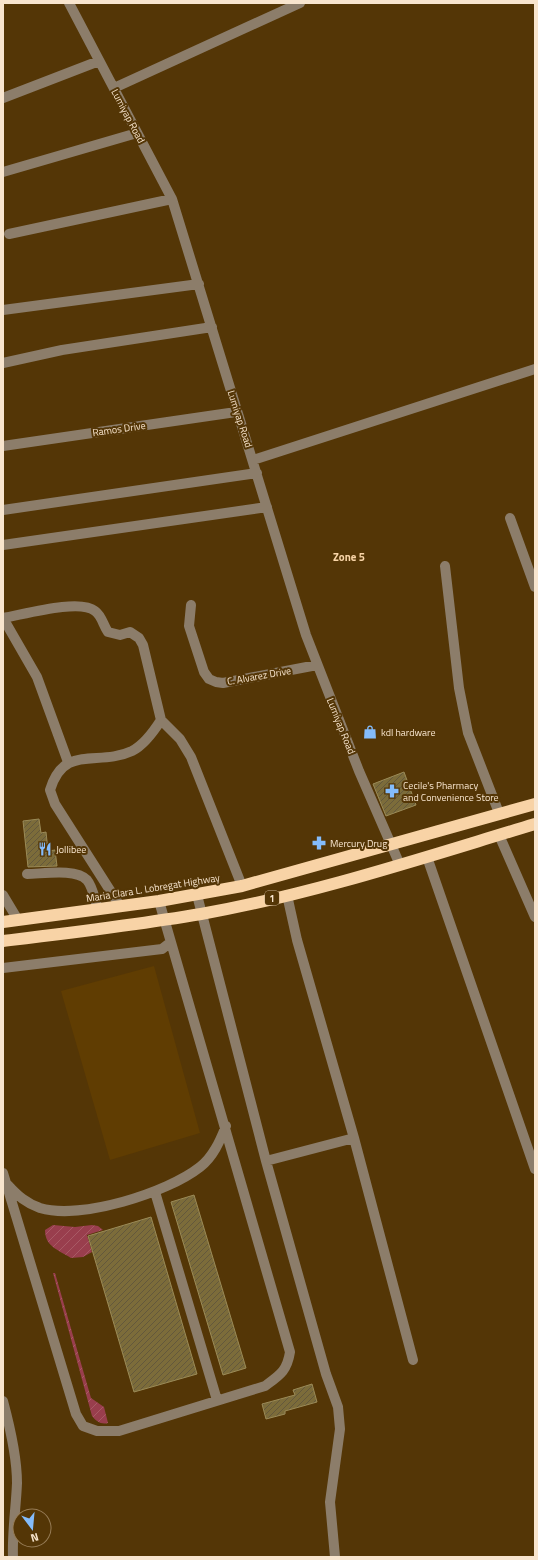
<svg xmlns="http://www.w3.org/2000/svg" width="538" height="1560" viewBox="0 0 538 1560" font-family="'Titillium Web',sans-serif">
  <style>
    .built { fill: #603d02 }
    .garden { fill: url(#garden-furrows) }
    .building { fill: url(#building-hatch); stroke: #9b8b58 }
    .lines { fill: none; stroke-linecap: round; stroke-linejoin: round }
    .minor { stroke: #8c7d6a; stroke-width: 10 }
    .highway { stroke: #f8d3a6; stroke-width: 12 }
    .labels { text-anchor: middle; dominant-baseline: central; stroke-width: 4; stroke-linejoin: round; paint-order: stroke }
    .shield { fill: #543606; stroke: #c7b092; stroke-width: 1 }
    .shield-label { font-size: 9px; font-weight: bold; fill: #f8e5ce }
    .street-label { font-size: 10px; fill: #f8e5ce; stroke: #543606 }
    .poi-label { font-size: 10px; fill: #f8e5ce; stroke: #543606; text-anchor: start }
    .neighbourhood-label { font-size: 11px; font-weight: bold; fill: #fad6a8; stroke: #543606 }
  </style>
  <defs>
    <pattern id="garden-furrows" width="10" height="10" patternUnits="userSpaceOnUse"><rect width="10" height="10" fill="#993e4d"/><path d="M-1 1l2-2M0 10L10 0M9 11l2-2" fill="none" stroke="#a85a65"/></pattern>
    <pattern id="building-hatch" width="6" height="6" patternUnits="userSpaceOnUse"><rect width="6" height="6" fill="#7c6c3a"/><path d="M-1 1l2-2M0 6l6-6M5 7l2-2" fill="none" stroke="#63583c"/></pattern>
  </defs>
  <rect width="100%" height="100%" fill="#543606"/>
  <!-- built -->
  <path class="built" d="M 154,966 L 200,1133 L 110,1160 L 61,991 Z"/>
  <!-- garden -->
  <path class="garden" d="M 53,1225 L 75,1227 L 92,1225 L 98,1226 L 103,1230 L 87,1235 L 92,1252 L 83,1257 L 71,1258 C 59,1250 45,1247 45,1230 Z
    M 53,1273 L 55,1273 L 91,1398 L 104,1407 L 108,1423 C 101,1425 96,1421 92,1416 Z"/>
  <!-- building -->
  <path class="building" d="M 404,772 L 416,805 L 386,816 L 373,784 Z
    M 39,819 L 41,833 L 46,832 L 48,851 L 55,850 L 57,866 L 28,867 L 23,821 Z
    M 194,1195 L 246,1368 L 223,1375 L 171,1202 Z
    M 151,1217 L 197,1374 L 134,1392 L 88,1236 Z
    M 312,1384 L 317,1402 L 285,1411 L 285,1414 L 266,1419 L 262,1404 L 295,1395 L 293,1390 Z"/>
  <g class="lines">
    <!-- minor -->
    <path class="minor" d="M 69,3 L 172,199 L 306,635 L 359,771 L 400,865
      M 114,88 L 300,3
      M 3,98 L 99,61
      M 3,172 L 137,133
      M 9,234 L 172,199
      M 3,310 L 199,284
      M 3,363 L 62,350 L 212,327
      M 3,446 L 236,412
      M 253,460 L 535,369
      M 3,510 L 257,473
      M 510,518 L 535,587
      M 3,545 L 267,507
      M 445,566 L 459,688 L 468,733 L 499,813
      M 191,605 L 189,626 L 204,672 L 209,679 L 216,682 L 223,683 L 317,665
      M 3,618 C 22,615 80,598 95,611 C 102,616 103,625 108,632 L 120,635 L 130,632 L 139,638 L 143,645 L 161,720 C 154,731 144,745 132,751 C 98,767 64,743 50,790 L 55,804 L 120,906
      M 3,618 L 37,677 L 68,762
      M 161,720 L 180,739 L 191,757 L 242,886
      M 499,835 L 535,917
      M 427,857 L 535,1169
      M 27,874 C 42,874 76,868 87,880 C 93,887 95,901 98,909
      M 3,895 L 18,920
      M 197,895 L 266,1161 L 326,1374 L 338,1407 L 340,1429 L 330,1502 L 335,1557
      M 287,895 L 297,940 L 354,1138 L 413,1360
      M 3,968 L 162,949 L 171,942
      M 266,1161 L 354,1138
      M 3,1173 L 76,1414 L 83,1426 L 97,1431 L 119,1431 L 265,1386 C 280,1375 287,1371 290,1352 L 159,901
      M 8,1185 C 18,1196 26,1203 40,1208 C 81,1220 167,1193 200,1167 C 213,1157 220,1141 226,1126
      M 155,1192 L 217,1400
      M 3,1401 C 10,1427 17,1456 17,1483 C 16,1508 12,1532 13,1557"/>
    <!-- highway -->
    <path class="highway" d="M 3,922 L 159,901 L 242,886 L 535,804
      M 3,941 C 69,933 136,925 201,914 C 314,894 425,857 535,824"/>
  </g>
  <!-- icons -->
  <defs>
    <g id="shop-bare" transform="scale(1.08)"><path d="M-5-2.5h2.3a2.7 3.5 0 0 1 5.4 0H5L5.5 6h-11ZM-1.5-2.5h3a1.5 2.3 0 0 0-3 0Z" fill="#84bcfb" stroke="#543606" stroke-width="2.5" paint-order="stroke"/></g>
    <g id="pharmacy-bare" transform="scale(1.08)"><path d="M-2-6h4v4h4v4h-4v4h-4v-4h-4v-4h4Z" fill="#84bcfb" stroke="#543606" stroke-width="2.5" paint-order="stroke"/></g>
    <g id="restaurant-bare" transform="scale(1.08)"><path d="M-5-6h1v4h1v-4h1v4h1v-4h1v5L-1.5 .5V6h-2V.5L-5-1ZM5-6V6H3V1.5H1.5Q1.5-4 5-6Z" fill="#84bcfb" stroke="#543606" stroke-width="2.5" paint-order="stroke"/></g>
  </defs>
  <g fill-rule="evenodd">
    <use href="#shop-bare" x="370" y="732"/>
    <use href="#pharmacy-bare" x="392" y="791"/>
    <use href="#pharmacy-bare" x="319" y="843"/>
    <use href="#restaurant-bare" x="45" y="849"/>
  </g>
  <g class="labels">
    <!-- shield labels -->
    <rect class="shield" x="265" y="891" width="14" height="14" rx="3"/>
    <g class="shield-label">
      <text x="272" y="898">1</text>
    </g>
    <!-- street labels -->
    <g class="street-label">
      <text transform="translate(128 116) rotate(62)">Lumiyap Road</text>
      <text transform="translate(240 419) rotate(72)">Lumiyap Road</text>
      <text transform="translate(119 429) rotate(-8)">Ramos Drive</text>
      <text transform="translate(259 676) rotate(-10)">C. Alvarez Drive</text>
      <text transform="translate(341 726) rotate(68)">Lumiyap Road</text>
      <text transform="translate(153 888) rotate(-9)">Maria Clara L. Lobregat Highway</text>
    </g>
    <!-- poi labels -->
    <g class="poi-label">
      <text x="381" y="732">kdl hardware</text>
      <text x="403" y="785">Cecile's Pharmacy<tspan x="403" dy="12">and Convenience Store</tspan></text>
      <text x="330" y="843">Mercury Drug</text>
      <text x="56" y="849">Jollibee</text>
    </g>
    <!-- neighbourhood labels -->
    <g class="neighbourhood-label">
      <text x="349" y="557">Zone 5</text>
    </g>
  </g>
  <!-- border -->
  <rect width="538" height="1560" fill="none" stroke="#f8e5ce" stroke-width="8"/>
  <!-- north arrow -->
  <g transform="translate(32 1528) rotate(164)"><circle r="19" fill="#543606" stroke="#967c56"/>
  <path d="M0-3L7 15L0 10L-7 15Z" fill="#84bcfb"/>
  <text y="-6" font-size="11" font-weight="bold" text-anchor="middle" fill="#f8e5ce">N</text>
  </g>
</svg>
